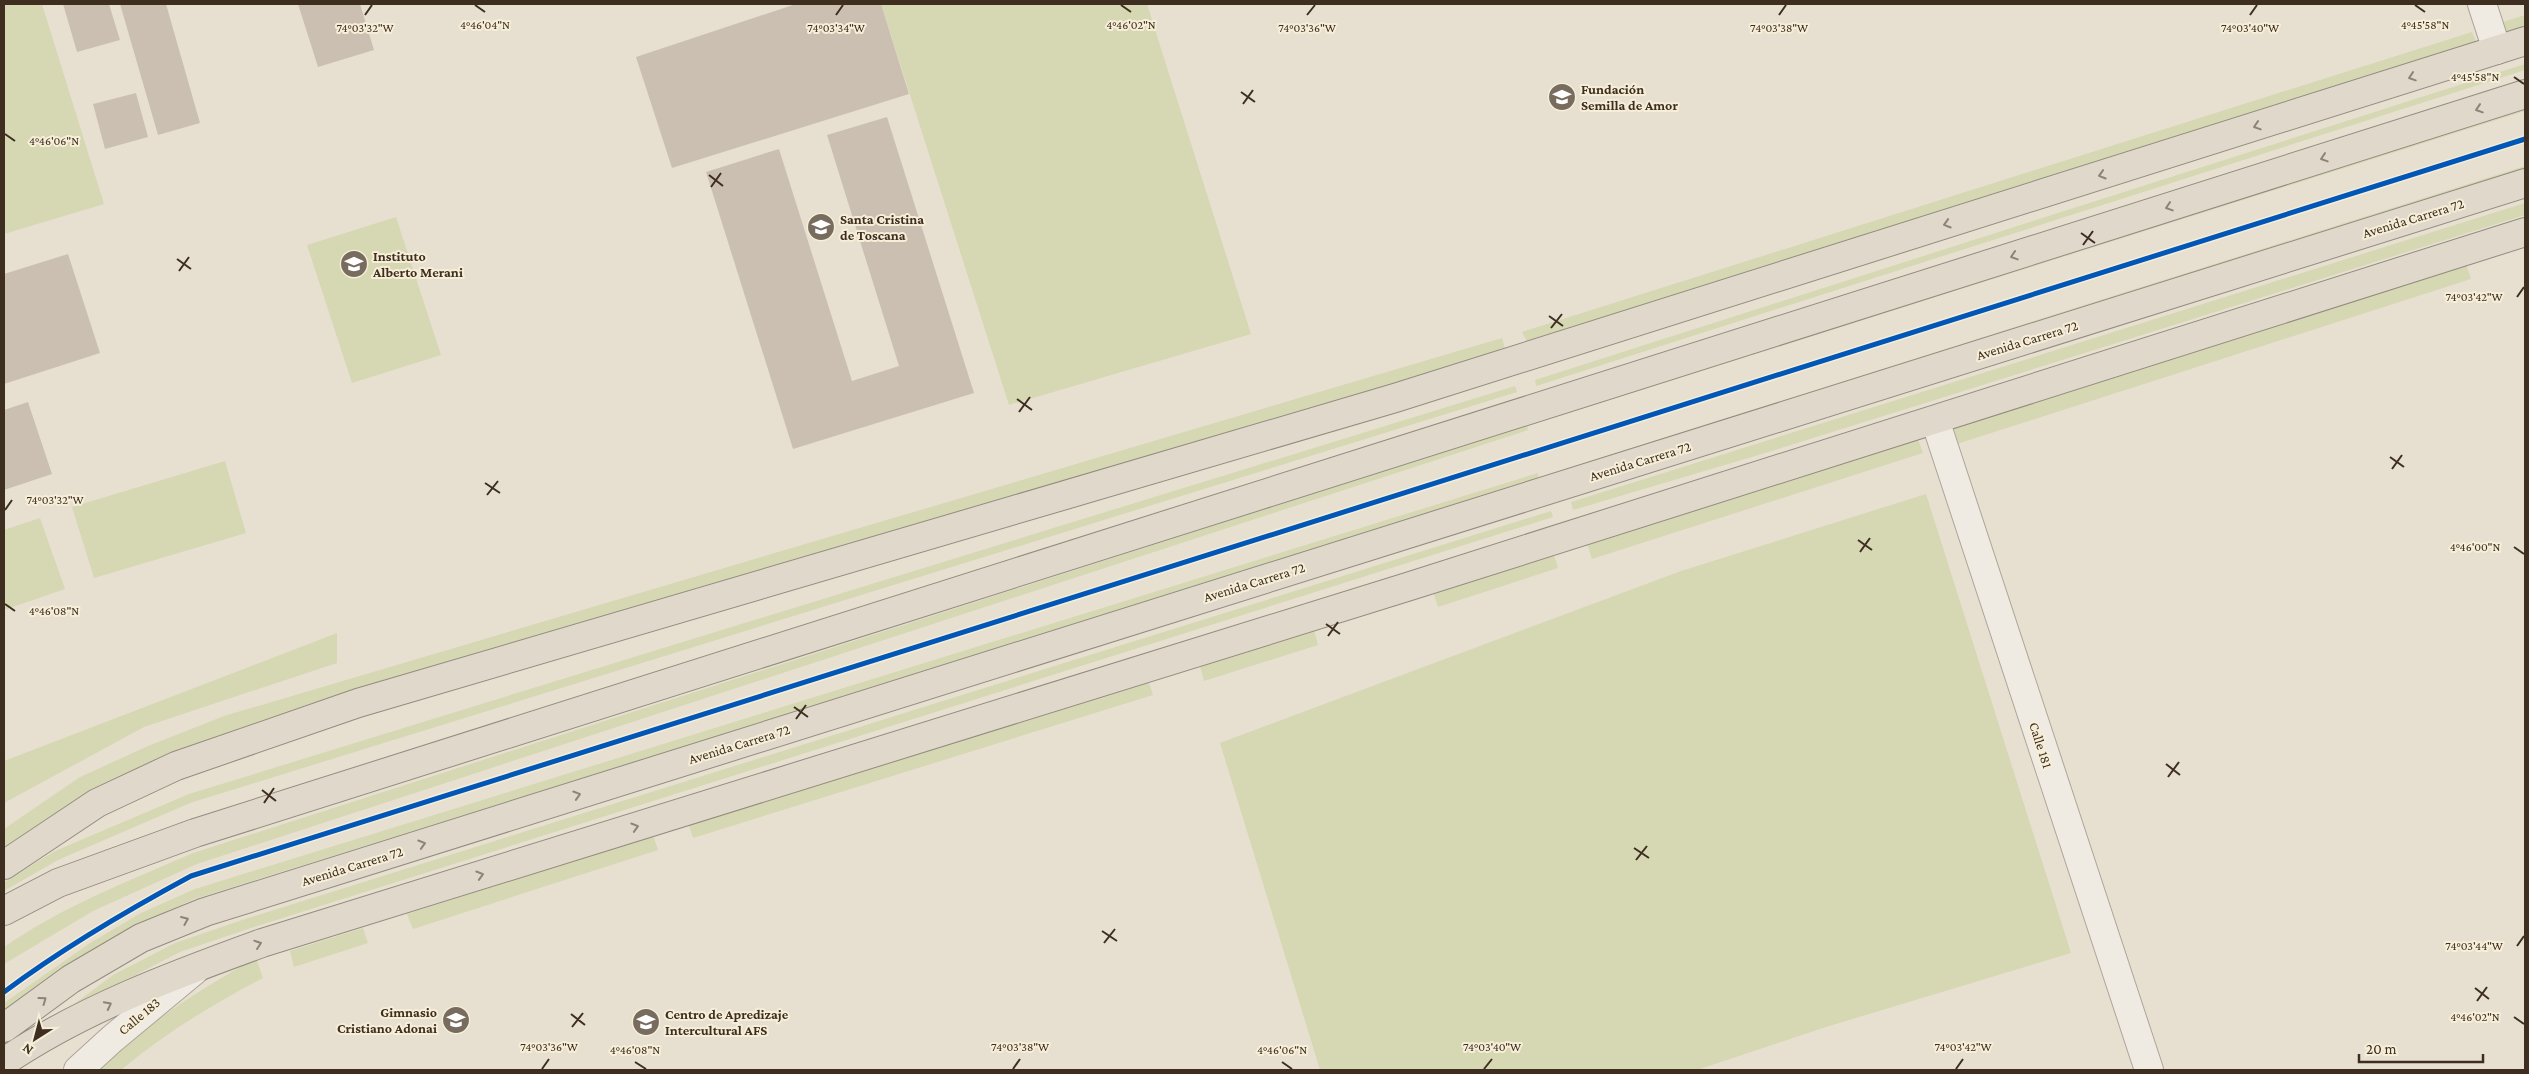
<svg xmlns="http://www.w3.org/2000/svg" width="2529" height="1074" viewBox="0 0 2529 1074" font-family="'Crimson Pro',serif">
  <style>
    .green { fill: #d6d7b3 }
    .building { fill: #cbbfb2 }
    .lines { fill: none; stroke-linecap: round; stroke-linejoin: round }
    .minor-casing { stroke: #ada599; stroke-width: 30 }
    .trunk-casing { stroke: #928b80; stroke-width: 30 }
    .minor { stroke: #efebe3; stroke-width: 28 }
    .trunk { stroke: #e0d9cb; stroke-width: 28 }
    .cycleway-casing { stroke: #f7eed8; stroke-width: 8 }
    .cycleway { stroke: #0057b8; stroke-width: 5 }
    .oneway { stroke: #8e8476 }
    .ticks { fill: none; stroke: #3d2e20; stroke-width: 2 }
    .labels { text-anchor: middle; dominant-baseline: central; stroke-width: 4; stroke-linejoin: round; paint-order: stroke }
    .poi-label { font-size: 14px; font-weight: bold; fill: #3d2e20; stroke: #f7eed8; text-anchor: start }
    .street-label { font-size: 14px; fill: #3d2e20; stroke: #f7eed8 }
    .ticks-label { font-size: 12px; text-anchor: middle; fill: #3d2e20; stroke: #f7eed8; stroke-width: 4; stroke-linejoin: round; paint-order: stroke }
  </style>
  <rect width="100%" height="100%" fill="#e7e0d1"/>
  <!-- green -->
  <path class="green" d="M 4,4 L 42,4 L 104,204 L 4,234 Z
    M 881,4 L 1147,4 L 1251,334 L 1009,405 Z
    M 2525,15 L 2525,30 L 2506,36 L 2503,22 Z
    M 2472,32 L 2477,44 L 1528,344 L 1522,332 Z
    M 2525,64 L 2525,70 L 1536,386 L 1535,380 Z
    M 2525,104 L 2525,111 L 1553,418 L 1551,412 Z
    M 2525,166 L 2525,173 L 1567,475 L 1565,469 Z
    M 2525,203 L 2525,215 L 1772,451 L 1573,510 L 1571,502 Z
    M 396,217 L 441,355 L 352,383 L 307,245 Z
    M 2466,264 L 2471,279 L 1957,444 L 1953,428 Z
    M 1502,338 L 1506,352 L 226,735 L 4,849 L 4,829 L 80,777 L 148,746 L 224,716 Z
    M 1515,386 L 1517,392 L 190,803 L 58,860 L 4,891 L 4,882 L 55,851 L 189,794 Z
    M 1527,425 L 1528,430 L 197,864 L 93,911 L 4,964 L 4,947 C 62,907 128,881 193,853 Z
    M 1917,437 L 1923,453 L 1592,559 L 1587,544 Z
    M 225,461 L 246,533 L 94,578 L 72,507 Z
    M 1538,473 L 1539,481 L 194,899 L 147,921 L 4,1013 L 4,1003 L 90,943 L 141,913 L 195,889 Z
    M 1926,494 L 2071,953 L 1826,1027 L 1697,1070 L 1320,1070 L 1220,743 L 1681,571 Z
    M 1551,511 L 1553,517 L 251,928 L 180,952 L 62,1013 L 113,975 L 175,943 L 248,918 Z
    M 40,518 L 65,589 L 4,610 L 4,530 Z
    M 1553,552 L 1558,568 L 1438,607 L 1433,592 Z
    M 1314,629 L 1318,645 L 1204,681 L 1200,666 Z
    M 337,633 L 337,663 L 144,727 L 4,803 L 4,761 Z
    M 1148,680 L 1153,695 L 693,838 L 688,822 Z
    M 653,835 L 658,850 L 413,929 L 407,914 Z
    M 363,928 L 368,943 L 294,967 L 290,951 Z
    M 256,958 L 263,978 C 213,1004 164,1034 121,1070 L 94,1070 C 144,1026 198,990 256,958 Z"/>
  <!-- building -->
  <path class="building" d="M 63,4 L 109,4 L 120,40 L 77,52 Z
    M 120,4 L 166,4 L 200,123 L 158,135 Z
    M 298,4 L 360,4 L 374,50 L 318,67 Z
    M 796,4 L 881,4 L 909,94 L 672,168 L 636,57 Z
    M 136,93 L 148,137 L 105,149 L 93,104 Z
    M 887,117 L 974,393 L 793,449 L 706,172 L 779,149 L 852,381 L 899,366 L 827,135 Z
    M 68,254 L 100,353 L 4,384 L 4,274 Z
    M 28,402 L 52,474 L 4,490 L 4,410 Z"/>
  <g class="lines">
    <!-- minor casing -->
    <g class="minor-casing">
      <path id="minor" d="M 2482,4 L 2497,50
        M 1935,420 L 2149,1070
        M 78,1070 L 112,1039 L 195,970"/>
    </g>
    <!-- trunk casing -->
    <g class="trunk-casing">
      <path id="trunk" d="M 4,865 L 97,803 L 176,766 L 358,703 L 1395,398 L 2525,41
        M 4,911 L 58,883 L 195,833 L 2525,94
        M 4,1028 L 71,979 L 141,938 L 205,912 L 2525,183
        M 4,1062 C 82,1009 174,975 262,943 L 1407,587 L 2525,232"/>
    </g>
    <!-- minor -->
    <use href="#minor" class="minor"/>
    <!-- trunk -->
    <use href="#trunk" class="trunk"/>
    <!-- cycleway casing -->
    <g class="cycleway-casing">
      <path id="cycleway" d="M 4,992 C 63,948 126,911 191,876 L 2525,139"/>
    </g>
    <!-- cycleway -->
    <use href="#cycleway" class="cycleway"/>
  </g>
  <!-- one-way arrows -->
  <defs><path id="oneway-chevron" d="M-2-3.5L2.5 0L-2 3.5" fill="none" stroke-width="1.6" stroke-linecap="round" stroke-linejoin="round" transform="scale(1.25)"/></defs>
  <g class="oneway">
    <use href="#oneway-chevron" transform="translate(2412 77) rotate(162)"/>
    <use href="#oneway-chevron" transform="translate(2479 109) rotate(162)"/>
    <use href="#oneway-chevron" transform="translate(2257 126) rotate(162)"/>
    <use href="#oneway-chevron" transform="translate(2324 158) rotate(162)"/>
    <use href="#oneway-chevron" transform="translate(2102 175) rotate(163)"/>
    <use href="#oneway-chevron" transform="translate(2169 207) rotate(162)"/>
    <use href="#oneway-chevron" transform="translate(1947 224) rotate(163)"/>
    <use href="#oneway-chevron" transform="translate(2014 256) rotate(162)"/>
    <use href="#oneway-chevron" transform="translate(577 795) rotate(-17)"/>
    <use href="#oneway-chevron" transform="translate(635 827) rotate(-17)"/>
    <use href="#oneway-chevron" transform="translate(422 844) rotate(-17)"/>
    <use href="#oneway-chevron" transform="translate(480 875) rotate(-17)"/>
    <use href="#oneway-chevron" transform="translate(185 920) rotate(-23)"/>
    <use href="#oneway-chevron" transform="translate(258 944) rotate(-19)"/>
    <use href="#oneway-chevron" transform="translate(43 1000) rotate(-36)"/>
    <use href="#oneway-chevron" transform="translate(108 1005) rotate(-27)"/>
  </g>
  <!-- ticks -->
  <path class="ticks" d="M 475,5 L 485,12M 1121,5 L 1131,12M 2415,5 L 2425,12M 365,15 L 372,5M 836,15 L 843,5M 1307,15 L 1315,5M 1779,15 L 1786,5M 2250,15 L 2257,5M 2514,77 L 2524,84M 1241,92 L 1255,102M 1243,104 L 1253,90M 5,134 L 15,141M 709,175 L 723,186M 711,187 L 721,173M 2081,233 L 2095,243M 2083,245 L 2093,231M 177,259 L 191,269M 179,271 L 189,257M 2517,297 L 2524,287M 1549,316 L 1563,326M 1551,328 L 1562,314M 1017,399 L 1032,410M 1019,412 L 1030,397M 2390,457 L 2404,467M 2392,469 L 2402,455M 485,483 L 500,493M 487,495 L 498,481M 5,510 L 12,500M 1858,540 L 1872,550M 2514,547 L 2524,554M 1860,552 L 1870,538M 5,604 L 15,611M 1326,624 L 1340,634M 1328,636 L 1338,622M 794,707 L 808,717M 796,719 L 806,705M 2166,764 L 2180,775M 2168,777 L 2179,762M 262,790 L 276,801M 264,803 L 274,788M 1634,848 L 1649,858M 1636,860 L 1647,846M 1102,931 L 1117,941M 1104,943 L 1115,929M 2517,946 L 2524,936M 2475,988 L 2489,999M 2477,1001 L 2487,987M 571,1014 L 585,1025M 2514,1017 L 2524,1024M 572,1027 L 583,1013M 635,1062 L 646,1069M 1282,1062 L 1292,1069M 542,1069 L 549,1059M 1013,1069 L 1020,1059M 1484,1069 L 1492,1059M 1956,1069 L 1963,1059"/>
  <!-- icons -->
  <defs>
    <g id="school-disc" transform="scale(1.4375)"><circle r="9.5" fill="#786c5e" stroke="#f7eed8"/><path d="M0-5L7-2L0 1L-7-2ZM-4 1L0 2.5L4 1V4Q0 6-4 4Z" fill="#fff"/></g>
  </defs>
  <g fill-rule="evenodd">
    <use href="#school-disc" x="1562" y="97"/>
    <use href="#school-disc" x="821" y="227"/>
    <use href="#school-disc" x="354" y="264"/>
    <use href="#school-disc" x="456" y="1020"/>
    <use href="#school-disc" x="646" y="1022"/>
  </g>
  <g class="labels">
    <!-- poi labels -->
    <g class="poi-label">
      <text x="1581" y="89">Fundación<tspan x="1581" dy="16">Semilla de Amor</tspan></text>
      <text x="840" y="219">Santa Cristina<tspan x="840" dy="16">de Toscana</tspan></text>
      <text x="373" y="256">Instituto<tspan x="373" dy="16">Alberto Merani</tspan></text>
      <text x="437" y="1012" text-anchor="end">Gimnasio<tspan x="437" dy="16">Cristiano Adonai</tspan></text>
      <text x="665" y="1014">Centro de Apredizaje<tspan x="665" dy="16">Intercultural AFS</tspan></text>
    </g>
    <!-- street labels -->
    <g class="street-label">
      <text transform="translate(2413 218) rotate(-17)">Avenida Carrera 72</text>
      <text transform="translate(2027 340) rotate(-17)">Avenida Carrera 72</text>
      <text transform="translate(1640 461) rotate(-17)">Avenida Carrera 72</text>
      <text transform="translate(1254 582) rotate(-17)">Avenida Carrera 72</text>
      <text transform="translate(739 744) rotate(-17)">Avenida Carrera 72</text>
      <text transform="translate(2041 745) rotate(72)">Calle 181</text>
      <text transform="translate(352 866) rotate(-17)">Avenida Carrera 72</text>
      <text transform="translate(139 1016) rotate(-40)">Calle 183</text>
    </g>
  </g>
  <g class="ticks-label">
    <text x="485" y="29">4°46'04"N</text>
    <text x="1131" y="29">4°46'02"N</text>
    <text x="2425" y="29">4°45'58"N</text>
    <text x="365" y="32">74°03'32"W</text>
    <text x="836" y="32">74°03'34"W</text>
    <text x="1307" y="32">74°03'36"W</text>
    <text x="1779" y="32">74°03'38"W</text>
    <text x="2250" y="32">74°03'40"W</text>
    <text x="2475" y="81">4°45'58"N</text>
    <text x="54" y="145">4°46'06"N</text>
    <text x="2474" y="301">74°03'42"W</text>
    <text x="55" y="504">74°03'32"W</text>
    <text x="2475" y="551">4°46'00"N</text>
    <text x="54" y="615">4°46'08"N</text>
    <text x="2474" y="950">74°03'44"W</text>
    <text x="2475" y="1021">4°46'02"N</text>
    <text x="549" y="1051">74°03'36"W</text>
    <text x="1020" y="1051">74°03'38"W</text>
    <text x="1492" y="1051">74°03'40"W</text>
    <text x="1963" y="1051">74°03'42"W</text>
    <text x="635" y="1054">4°46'08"N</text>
    <text x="1282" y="1054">4°46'06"N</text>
  </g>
  <!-- border -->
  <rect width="2529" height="1074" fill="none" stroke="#3d2e20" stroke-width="10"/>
  <!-- north arrow -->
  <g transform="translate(35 1039) rotate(216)" stroke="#f7eed8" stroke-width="4" paint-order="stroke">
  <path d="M0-4L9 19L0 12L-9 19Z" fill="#3d2e20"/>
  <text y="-8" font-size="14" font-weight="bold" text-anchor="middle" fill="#3d2e20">N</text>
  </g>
  <!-- scale -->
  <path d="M2359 1054v8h124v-8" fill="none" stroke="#3d2e20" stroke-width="2.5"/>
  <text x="2366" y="1054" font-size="15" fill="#3d2e20" stroke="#f7eed8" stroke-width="4" paint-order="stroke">20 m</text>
</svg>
